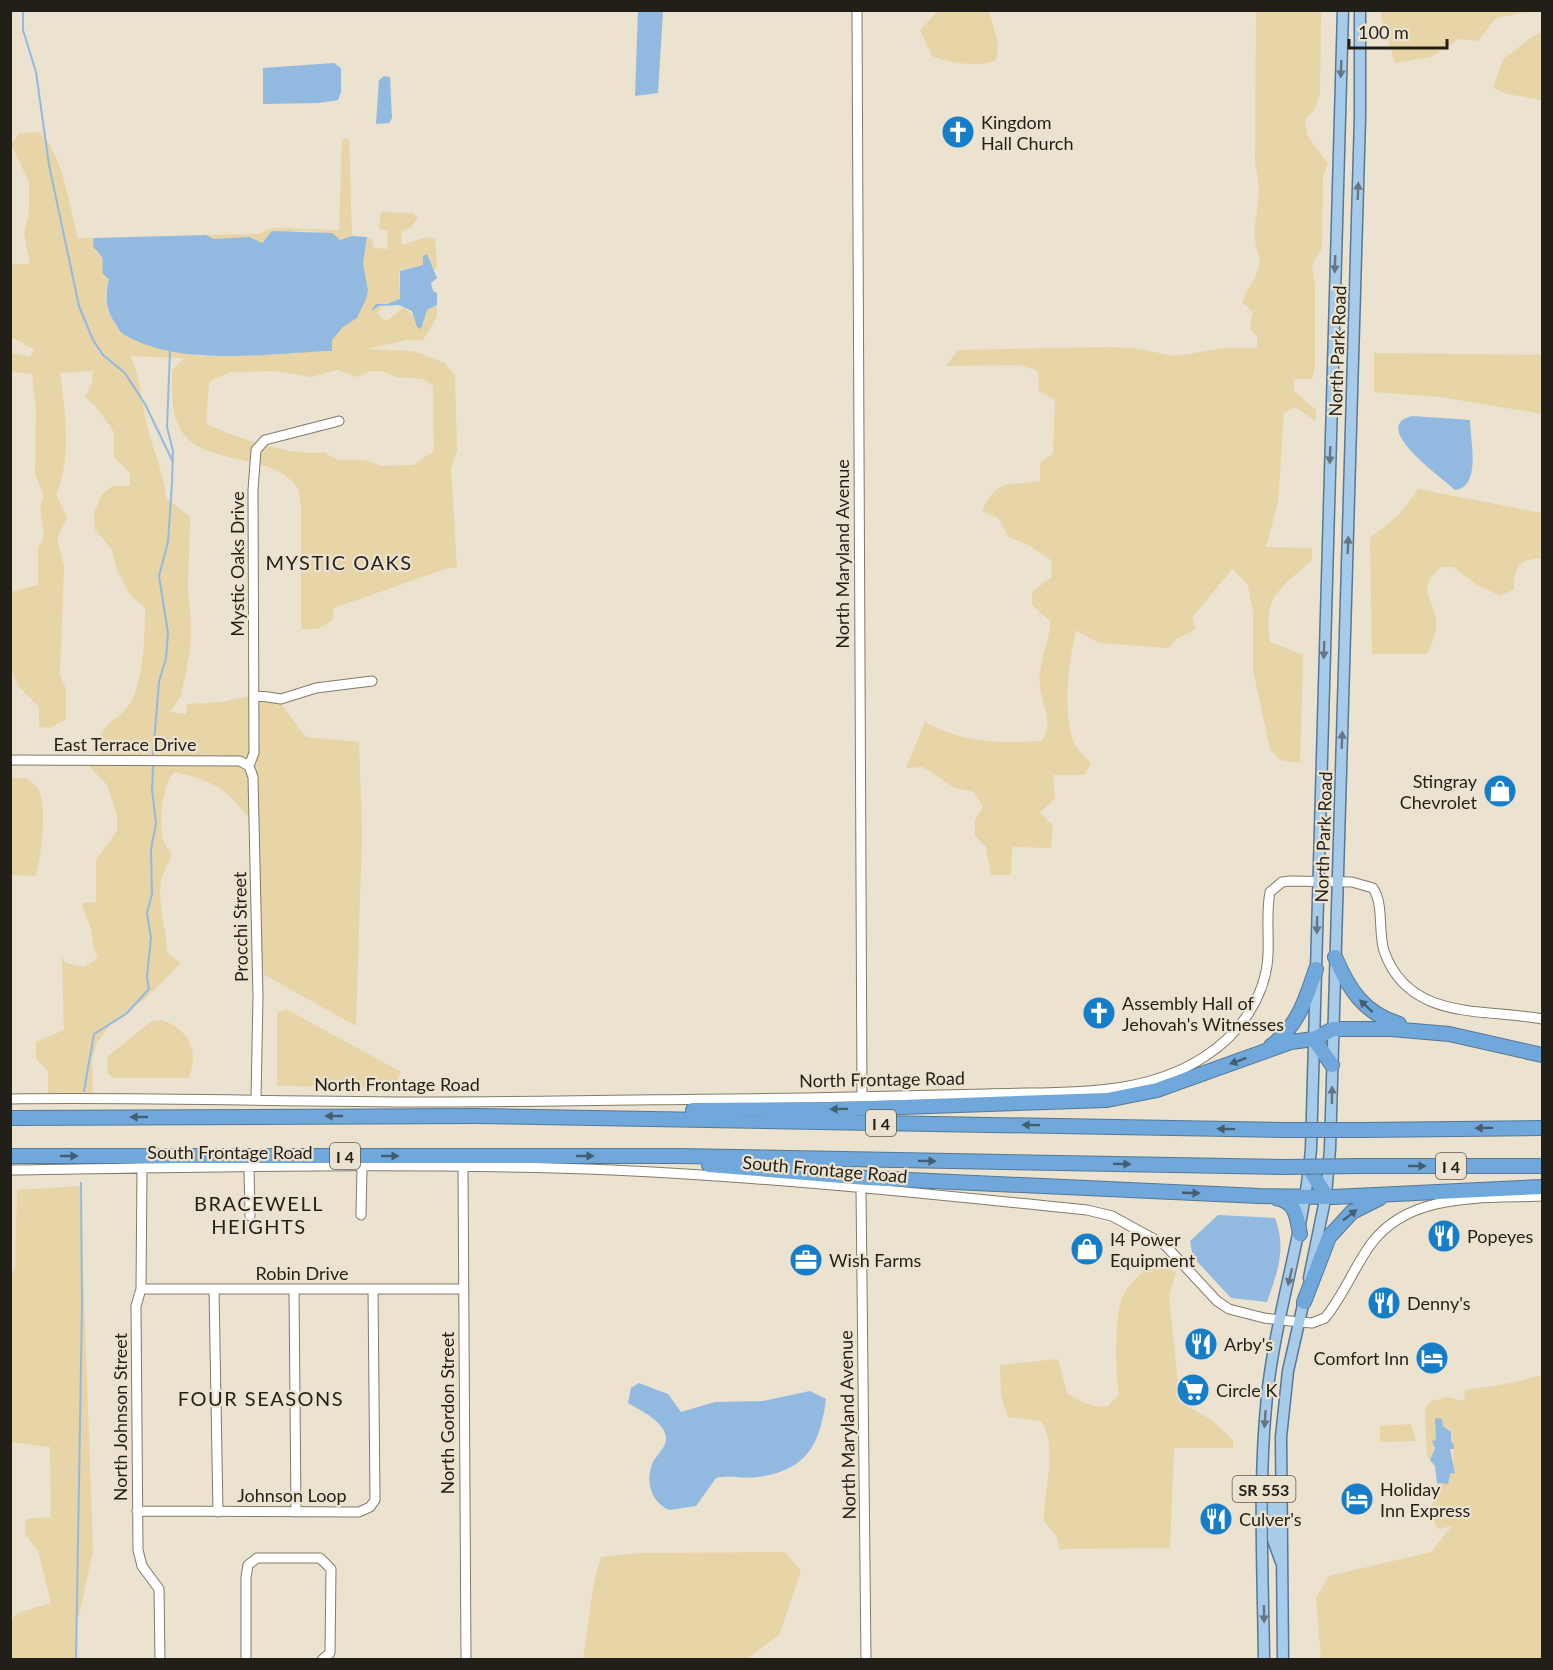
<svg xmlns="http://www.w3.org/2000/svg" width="1553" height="1670" viewBox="0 0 1553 1670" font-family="Lato,sans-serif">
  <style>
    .green { fill: #e7d4a7; fill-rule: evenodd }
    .water { fill: #92bae0 }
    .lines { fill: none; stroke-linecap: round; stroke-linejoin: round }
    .stream { stroke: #92bae0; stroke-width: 2 }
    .minor-casing { stroke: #827b69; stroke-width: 11 }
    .major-casing { stroke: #557897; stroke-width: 13 }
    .highway-casing { stroke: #557897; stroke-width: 16 }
    .minor { stroke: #fff; stroke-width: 9 }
    .major { stroke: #a9cbea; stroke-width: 10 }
    .highway { stroke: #70a8dc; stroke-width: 14 }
    .highway-bridge-casing { stroke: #557897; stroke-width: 16; stroke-linecap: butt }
    .highway-bridge { stroke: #70a8dc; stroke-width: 14 }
    .oneway { fill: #667581 }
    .oneway2 { fill: #455d70 }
    .labels { text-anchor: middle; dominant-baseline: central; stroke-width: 4.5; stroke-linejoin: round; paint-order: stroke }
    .shield { fill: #ebe2cf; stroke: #5e5a4f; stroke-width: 1.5 }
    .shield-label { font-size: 16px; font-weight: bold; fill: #221f18 }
    .poi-label { font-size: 18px; fill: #221f18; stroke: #ebe2cf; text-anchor: start }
    .street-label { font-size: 18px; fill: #221f18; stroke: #ebe2cf }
    .neighbourhood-label { font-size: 20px; letter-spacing: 1.5px; fill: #221f18; stroke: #ebe2cf }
  </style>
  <rect width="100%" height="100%" fill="#ebe2cf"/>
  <!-- green -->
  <path class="green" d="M 939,10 L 989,11 L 998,43 L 996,60 C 981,68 949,63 932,56 L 920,30 Z
    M 1256,11 L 1321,11 L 1320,94 L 1315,109 L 1305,120 L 1307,135 L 1328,164 L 1323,177 L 1322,248 L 1312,265 L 1315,287 L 1315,367 L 1312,379 L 1294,379 L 1294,391 L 1316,410 L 1316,421 L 1295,407 L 1284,413 L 1278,502 L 1266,547 L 1312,548 L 1312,560 C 1281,588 1262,596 1270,642 L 1303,655 L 1300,763 L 1280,760 L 1270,749 L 1253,670 L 1253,611 L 1248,585 L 1232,569 L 1192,618 L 1196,629 L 1175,640 L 1169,648 L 1099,643 L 1076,630 C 1069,658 1061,719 1076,746 C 1079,752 1086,758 1091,763 L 1085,775 L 1053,775 L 1055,798 L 1040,813 L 1053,825 L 1051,848 L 1012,847 L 1011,875 L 991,875 L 986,847 L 975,836 L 975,820 L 983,807 L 974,792 L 955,788 L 923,767 L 906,768 L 925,722 C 965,744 997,743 1042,741 C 1054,723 1043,707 1040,687 C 1037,666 1049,643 1051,622 L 1032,605 L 1032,592 L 1052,577 L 1051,560 L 1028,545 L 1009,537 L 998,518 L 982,511 C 998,477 1008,487 1040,481 L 1040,463 L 1053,454 L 1055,400 L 1039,391 L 1038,371 L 1020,365 L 946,366 L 958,350 L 1108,347 L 1133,348 L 1175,356 L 1225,348 L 1257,348 L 1257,337 L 1250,328 L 1253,312 L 1242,303 C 1246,289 1256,280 1259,265 C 1261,256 1255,247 1255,238 C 1254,209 1264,196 1255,164 Z
    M 1382,11 L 1382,10 L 1533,11 L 1496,18 L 1478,41 L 1459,39 L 1431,57 L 1395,63 L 1381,17 Z
    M 1542,32 L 1542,100 L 1507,94 L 1493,88 L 1503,59 L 1532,37 Z
    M 38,132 C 63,151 69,207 78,238 L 94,238 L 109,279 L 105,295 L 108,312 L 121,333 L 145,344 L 201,356 L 331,351 L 332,340 L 343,327 L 357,318 L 368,290 L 363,263 L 367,237 L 372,240 L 374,248 L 388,249 L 387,230 L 379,229 L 381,212 L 413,213 L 418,218 L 411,227 L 401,232 L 402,245 L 428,237 L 435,239 L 437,267 L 434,270 L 425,254 L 423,265 L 402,269 L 399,274 L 400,299 L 387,304 L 376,304 L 378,307 L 382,306 L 377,314 L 386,321 L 404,307 L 422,324 L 427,310 L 437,305 L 437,317 L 423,340 L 407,340 L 366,349 L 413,351 L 445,363 L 455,376 L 457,451 L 451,469 L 457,568 L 448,568 L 334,608 L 332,621 L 317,629 L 301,629 L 301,505 C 300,500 300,492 297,487 C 268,447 189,472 175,416 C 171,401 172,385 172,370 L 184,358 L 130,356 C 141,377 141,402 147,425 C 153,453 163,467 166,498 L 190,517 L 188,588 L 191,626 L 190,651 L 181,696 L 170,712 L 186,714 L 187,704 L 223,702 L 258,694 L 282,705 L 306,737 L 359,742 L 362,833 L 356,1026 L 261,973 L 257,777 L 243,757 L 100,757 C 101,751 99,744 100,739 C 103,723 119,718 127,708 C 144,686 145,634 145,608 L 130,595 L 117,570 L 112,549 L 95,530 L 94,513 L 102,494 L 113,486 L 130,486 L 130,473 L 114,457 L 114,432 L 96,407 L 85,397 L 92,384 L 93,371 L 60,373 C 65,411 72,459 56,494 L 67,518 L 57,538 L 64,566 L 60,675 L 66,689 L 66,719 L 50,728 L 39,727 L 39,707 L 18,686 L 13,673 L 11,672 L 11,592 L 38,585 L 38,547 C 52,532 33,514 44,497 L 35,473 L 36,409 L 32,374 L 11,372 L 11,353 L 30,357 L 35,350 L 11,337 L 11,264 L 30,264 L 24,233 L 29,213 L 29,182 L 11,144 L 20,133 ZM 337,370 L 357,377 L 371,371 L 381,371 L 396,377 L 423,379 L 433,386 L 434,451 L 413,465 L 382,466 L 364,460 L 337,460 L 324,452 C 296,458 230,437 206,423 L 209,382 L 230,372 L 274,371 L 311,377 Z
    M 342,139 L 349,139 L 352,236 L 340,240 C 319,226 288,230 265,239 L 262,243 L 257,243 L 255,240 L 214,239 L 206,235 L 258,234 L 272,228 L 339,230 Z
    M 1374,353 L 1542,355 L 1542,414 L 1440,397 L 1374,392 Z
    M 1418,489 L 1542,513 L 1542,558 C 1519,559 1514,567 1514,589 L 1501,596 L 1477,585 L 1453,567 L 1440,567 C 1417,592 1431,593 1436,618 C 1438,630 1432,644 1427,654 L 1372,654 L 1370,538 L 1399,515 Z
    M 91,764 L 239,764 C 256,774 250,804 251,821 C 228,788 212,781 175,772 C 162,782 158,827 164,842 C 165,846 170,851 172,854 C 169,863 163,872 161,881 C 157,904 167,930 167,953 L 181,963 L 145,999 L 111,1024 L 97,1042 L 92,1060 L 93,1095 L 48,1095 L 48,1071 L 36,1059 L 36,1042 L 64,1030 L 62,957 L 66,963 L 84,967 L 98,958 C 92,947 93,941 91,930 C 89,919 83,913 82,903 L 96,902 L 96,860 L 117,831 L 117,814 L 107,785 L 89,766 Z
    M 11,778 L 27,778 C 33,783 39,788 41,796 C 46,813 41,858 36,876 L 11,875 Z
    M 286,1009 L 401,1072 L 393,1087 L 277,1086 L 277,1013 Z
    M 163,1020 C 190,1032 199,1050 189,1078 L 114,1078 L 107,1072 L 108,1056 L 152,1021 Z
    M 80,1186 L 93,1550 L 79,1616 L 77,1616 L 77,1659 L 11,1659 L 11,1620 L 18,1613 L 51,1603 L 38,1551 L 25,1534 L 26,1519 L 51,1517 L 50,1447 L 11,1442 L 10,1277 L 15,1269 L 17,1190 Z
    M 1153,1262 L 1176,1272 L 1169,1297 L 1180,1402 L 1213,1421 L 1233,1440 L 1233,1448 L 1174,1448 L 1170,1548 L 1060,1549 L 1057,1537 L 1044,1521 C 1043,1490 1059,1448 1041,1421 L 1008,1417 L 1001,1396 L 1000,1365 L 1058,1359 L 1067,1393 C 1080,1401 1091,1407 1107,1407 L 1119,1394 C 1115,1375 1115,1318 1121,1301 C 1126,1285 1141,1274 1153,1262 Z
    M 1542,1375 L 1542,1659 L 1321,1659 L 1316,1598 L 1329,1576 L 1431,1552 L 1452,1526 L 1438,1529 L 1430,1514 L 1437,1483 L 1442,1484 L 1450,1474 L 1455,1473 L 1451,1432 L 1443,1426 L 1441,1419 L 1437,1423 L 1436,1441 L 1430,1460 L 1427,1454 L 1425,1410 L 1429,1402 L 1447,1397 L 1464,1401 L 1465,1390 L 1511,1383 Z
    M 1411,1424 L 1416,1441 L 1380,1442 L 1380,1426 Z
    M 785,1552 L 801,1571 L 779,1635 L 747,1659 L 583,1659 C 589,1625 590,1590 601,1557 L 640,1553 Z"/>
  <!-- water -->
  <path class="water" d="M 638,10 L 663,11 L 658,93 L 635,96 Z
    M 334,63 L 341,68 L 341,92 L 338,100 L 319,103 L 263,104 L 263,68 Z
    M 384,76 L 390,77 L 392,118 L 389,123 L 376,124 L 379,80 Z
    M 272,231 L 332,233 L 340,240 L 352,236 L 367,237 L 363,263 L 368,290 L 366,299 L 357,318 L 343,327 L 332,340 L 332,351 C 267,353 180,368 123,334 C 119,332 118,326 115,323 C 105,308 105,297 109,279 L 103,274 C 101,260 107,260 93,247 L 94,238 L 206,235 L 214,239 L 249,237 L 262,243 Z
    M 427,254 L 437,278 L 431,283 L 433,291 L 437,293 L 437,305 L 427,310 L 421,329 L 417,327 L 412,311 L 399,305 L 379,306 L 371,311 L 376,304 L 387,304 L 400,299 L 400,271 L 423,265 L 423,256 Z
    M 1412,416 L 1470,420 C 1470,440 1482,486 1455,490 C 1443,478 1368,427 1412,416 Z
    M 1218,1215 L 1275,1218 C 1287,1249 1277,1273 1267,1302 L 1231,1298 L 1193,1257 L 1190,1241 Z
    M 639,1383 L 668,1394 L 681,1412 L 715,1402 L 763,1401 L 810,1391 L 826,1399 C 820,1445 807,1470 758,1477 C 744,1479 730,1475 716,1478 L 696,1506 L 669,1510 C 650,1501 645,1481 653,1462 C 657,1454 667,1447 666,1437 C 663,1420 641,1411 628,1403 L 631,1388 Z
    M 1435,1418 L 1442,1419 L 1443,1426 L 1451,1432 L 1451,1441 L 1454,1445 L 1454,1449 L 1450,1449 L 1455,1473 L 1450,1474 L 1448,1484 L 1437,1483 L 1435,1466 L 1430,1460 L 1435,1448 L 1432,1441 L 1436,1440 Z"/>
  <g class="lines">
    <!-- stream -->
    <path class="stream" d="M 23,10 L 23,30 L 36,72 L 49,165 L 79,306 L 93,340 L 103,355 L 125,373 L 145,404 L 173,462
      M 153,755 L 159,682 L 166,658 L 168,633 L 159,576 L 168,542 L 172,483 L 173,451 L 167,427 L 170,351
      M 84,1091 L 94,1034 L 126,1014 L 149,989 L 147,977 L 151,938 L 147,913 L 152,894 L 151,850 L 156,823 L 152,790 L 153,766
      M 76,1660 L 82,1305 L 81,1183"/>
    <!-- minor casing -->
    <g class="minor-casing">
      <path id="minor" d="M 857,10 L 862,1097
        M 254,695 L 281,699 L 316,688 L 372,681
        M 10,760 L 240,761 L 249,766 L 253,777 L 258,997 L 256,1099
        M 249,766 L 254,753 L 253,490 L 256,450 L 265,440 L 339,421
        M 10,1099 C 150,1097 290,1102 429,1102 C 555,1102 680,1099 806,1098 C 866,1097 927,1095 987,1094 C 1060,1091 1140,1099 1204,1057 C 1239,1035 1266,997 1268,955 C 1269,934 1266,912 1270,892 L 1282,882 L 1290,881 L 1352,882 L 1373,888 C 1384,905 1378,931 1384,951 C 1409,1022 1484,1008 1542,1019
        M 463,1167 L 466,1660
        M 249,1168 L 250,1216
        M 142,1169 L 141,1289 L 136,1306 L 138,1550 L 142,1566 L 159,1589 L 160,1660
        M 10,1170 C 211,1167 412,1162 612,1170 C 770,1177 929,1194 1087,1210 L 1112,1216 L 1165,1245 L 1217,1301 L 1229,1309 L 1264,1318 L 1299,1322 L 1312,1323 L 1325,1318 C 1344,1295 1354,1267 1371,1244 C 1410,1191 1484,1199 1542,1196
        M 861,1189 L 866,1660
        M 361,1215 L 362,1168
        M 141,1289 L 463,1289
        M 294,1289 L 296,1512
        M 214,1290 L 218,1512
        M 137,1511 L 359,1512 L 370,1507 L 375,1500 L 373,1289
        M 246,1660 L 246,1577 L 248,1565 L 257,1558 L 320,1558 L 331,1569 L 330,1653 L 322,1660"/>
    </g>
    <!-- major casing -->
    <g class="major-casing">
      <path id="major" d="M 1309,1278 L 1326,1195 L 1330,1149 L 1360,118 L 1360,10
        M 1264,1479 L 1273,1487 L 1273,1540 L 1281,1562
        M 1264,1660 C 1263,1572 1258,1483 1267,1396 C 1276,1312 1304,1233 1311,1149 L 1343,10
        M 1283,1660 L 1281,1437 L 1288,1371 L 1305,1296"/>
    </g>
    <!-- highway casing -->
    <g class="highway-casing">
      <path id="highway" d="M 1335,957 C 1349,990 1364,1013 1399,1024
        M 1314,1039 L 1332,1065
        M 1271,1046 C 1298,1026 1306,999 1316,969
        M 693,1110 L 843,1109 L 1107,1100 L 1157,1090 L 1291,1042 L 1314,1039 L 1333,1029 L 1391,1029 L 1449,1034 L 1542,1055
        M 10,1118 L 477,1116 L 1284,1130
        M 1362,1130 L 1542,1128
        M 10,1156 L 679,1156 L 1283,1167
        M 709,1165 L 867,1178 L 1259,1196 L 1333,1197 L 1542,1187
        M 1359,1166 L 1542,1166
        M 1309,1169 L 1326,1195
        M 1276,1198 C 1296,1201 1297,1217 1300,1234
        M 1304,1302 L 1329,1237 L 1352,1212 L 1380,1198"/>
    </g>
    <!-- minor -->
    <use href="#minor" class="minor"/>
    <!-- major -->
    <use href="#major" class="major"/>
    <!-- highway -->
    <use href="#highway" class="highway"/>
    <!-- highway-bridge casing -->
    <g class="highway-bridge-casing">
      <path id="highway-bridge" d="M 1284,1130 L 1362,1130
        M 1283,1167 L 1359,1166"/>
    </g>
    <!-- highway-bridge -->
    <use href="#highway-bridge" class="highway-bridge"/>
  </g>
  <!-- one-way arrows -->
  <defs><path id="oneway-solid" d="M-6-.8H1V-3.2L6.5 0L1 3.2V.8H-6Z" transform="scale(1.5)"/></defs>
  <g class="oneway">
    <use href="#oneway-solid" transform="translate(1341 69) rotate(92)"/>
    <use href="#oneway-solid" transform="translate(1358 191) rotate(-88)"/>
    <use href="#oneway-solid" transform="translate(1335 264) rotate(92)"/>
    <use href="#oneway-solid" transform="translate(1330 455) rotate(92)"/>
    <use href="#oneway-solid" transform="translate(1348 545) rotate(-88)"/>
    <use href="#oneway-solid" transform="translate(1324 650) rotate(92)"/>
    <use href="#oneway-solid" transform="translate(1342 740) rotate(-88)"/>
    <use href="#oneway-solid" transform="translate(1317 925) rotate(91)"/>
    <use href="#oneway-solid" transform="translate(1332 1095) rotate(-89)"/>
    <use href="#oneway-solid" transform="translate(1290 1277) rotate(103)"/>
    <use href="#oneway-solid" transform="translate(1265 1419) rotate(94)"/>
    <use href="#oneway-solid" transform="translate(1264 1614) rotate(89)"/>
  </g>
  <g class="oneway2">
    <use href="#oneway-solid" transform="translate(1366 1006) rotate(-137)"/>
    <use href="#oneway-solid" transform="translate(1238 1061) rotate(160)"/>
    <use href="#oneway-solid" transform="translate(839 1109) rotate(179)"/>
    <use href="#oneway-solid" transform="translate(334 1116) rotate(180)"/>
    <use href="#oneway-solid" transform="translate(139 1117) rotate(180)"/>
    <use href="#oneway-solid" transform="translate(1031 1125) rotate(-179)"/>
    <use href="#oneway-solid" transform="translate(1484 1128) rotate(179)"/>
    <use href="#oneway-solid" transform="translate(1226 1129) rotate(-179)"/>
    <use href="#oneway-solid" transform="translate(69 1156)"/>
    <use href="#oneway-solid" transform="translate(390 1156)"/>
    <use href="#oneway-solid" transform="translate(585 1156)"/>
    <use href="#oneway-solid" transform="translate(927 1161) rotate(1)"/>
    <use href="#oneway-solid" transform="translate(1122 1164) rotate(1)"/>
    <use href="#oneway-solid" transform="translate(1417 1166)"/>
    <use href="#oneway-solid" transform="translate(1191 1193) rotate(2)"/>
    <use href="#oneway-solid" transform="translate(1350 1215) rotate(-38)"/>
  </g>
  <!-- icons -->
  <defs>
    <g id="church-disc" transform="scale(1.725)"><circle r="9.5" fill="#167ec9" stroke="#ebe2cf"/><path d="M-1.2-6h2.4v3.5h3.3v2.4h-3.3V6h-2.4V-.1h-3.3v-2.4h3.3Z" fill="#fff"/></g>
    <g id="shop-disc" transform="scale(1.725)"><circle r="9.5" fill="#167ec9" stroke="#ebe2cf"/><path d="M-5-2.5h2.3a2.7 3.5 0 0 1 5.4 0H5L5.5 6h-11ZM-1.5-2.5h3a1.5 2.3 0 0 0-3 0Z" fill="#fff"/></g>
    <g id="restaurant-disc" transform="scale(1.725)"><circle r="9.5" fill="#167ec9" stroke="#ebe2cf"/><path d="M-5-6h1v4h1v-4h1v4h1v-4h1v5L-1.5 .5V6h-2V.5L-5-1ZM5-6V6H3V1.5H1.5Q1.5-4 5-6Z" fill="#fff"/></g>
    <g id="office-disc" transform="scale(1.725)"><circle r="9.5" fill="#167ec9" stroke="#ebe2cf"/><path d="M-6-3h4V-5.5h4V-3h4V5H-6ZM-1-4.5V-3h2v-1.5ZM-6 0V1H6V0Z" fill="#fff"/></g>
    <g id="hotel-disc" transform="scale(1.725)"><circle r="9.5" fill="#167ec9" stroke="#ebe2cf"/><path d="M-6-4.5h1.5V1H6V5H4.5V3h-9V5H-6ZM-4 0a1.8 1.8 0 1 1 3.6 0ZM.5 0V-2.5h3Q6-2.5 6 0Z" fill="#fff"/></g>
    <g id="supermarket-disc" transform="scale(1.725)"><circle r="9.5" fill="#167ec9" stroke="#ebe2cf"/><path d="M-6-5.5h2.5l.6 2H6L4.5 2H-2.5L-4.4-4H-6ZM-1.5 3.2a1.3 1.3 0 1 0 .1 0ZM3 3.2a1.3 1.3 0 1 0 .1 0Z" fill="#fff"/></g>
  </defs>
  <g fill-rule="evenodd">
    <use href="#church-disc" x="958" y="132"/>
    <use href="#shop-disc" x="1500" y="791"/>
    <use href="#church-disc" x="1099" y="1013"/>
    <use href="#restaurant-disc" x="1444" y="1236"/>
    <use href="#shop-disc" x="1087" y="1249"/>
    <use href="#office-disc" x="806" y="1260"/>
    <use href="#restaurant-disc" x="1384" y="1303"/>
    <use href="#restaurant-disc" x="1201" y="1344"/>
    <use href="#hotel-disc" x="1432" y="1358"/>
    <use href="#supermarket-disc" x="1193" y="1390"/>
    <use href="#hotel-disc" x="1357" y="1499"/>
    <use href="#restaurant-disc" x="1216" y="1519"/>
  </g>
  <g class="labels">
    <!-- shield labels -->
    <g class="shield">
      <rect x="866" y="1110" width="30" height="26" rx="4.5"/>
      <rect x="330" y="1143" width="30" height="26" rx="4.5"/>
      <rect x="1436" y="1153" width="30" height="26" rx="4.5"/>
      <rect x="1232.5" y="1476" width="63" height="26" rx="4.5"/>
    </g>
    <g class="shield-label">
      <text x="881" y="1123">I 4</text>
      <text x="345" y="1156">I 4</text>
      <text x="1451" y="1166">I 4</text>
      <text x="1264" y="1489">SR 553</text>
    </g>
    <!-- poi labels -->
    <g class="poi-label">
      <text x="981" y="122">Kingdom<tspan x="981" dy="21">Hall Church</tspan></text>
      <text x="1477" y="781" text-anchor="end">Stingray<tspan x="1477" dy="21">Chevrolet</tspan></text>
      <text x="1122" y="1003">Assembly Hall of<tspan x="1122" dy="21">Jehovah's Witnesses</tspan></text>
      <text x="1467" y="1236">Popeyes</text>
      <text x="1110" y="1239">I4 Power<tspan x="1110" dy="21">Equipment</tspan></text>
      <text x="829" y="1260">Wish Farms</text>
      <text x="1407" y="1303">Denny's</text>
      <text x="1224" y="1344">Arby's</text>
      <text x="1409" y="1358" text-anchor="end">Comfort Inn</text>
      <text x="1216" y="1390">Circle K</text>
      <text x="1380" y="1489">Holiday<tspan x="1380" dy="21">Inn Express</tspan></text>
      <text x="1239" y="1519">Culver's</text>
    </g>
    <!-- street labels -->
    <g class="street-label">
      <text transform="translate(1337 351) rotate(-88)">North Park Road</text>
      <text transform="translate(842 554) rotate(-90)">North Maryland Avenue</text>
      <text transform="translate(237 564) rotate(-90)">Mystic Oaks Drive</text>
      <text x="125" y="744">East Terrace Drive</text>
      <text transform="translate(1323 837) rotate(-88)">North Park Road</text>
      <text transform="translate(240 927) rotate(-91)">Procchi Street</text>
      <text transform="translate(882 1079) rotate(-1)">North Frontage Road</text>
      <text x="397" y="1084">North Frontage Road</text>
      <text x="230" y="1152">South Frontage Road</text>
      <text transform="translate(825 1169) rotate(5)">South Frontage Road</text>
      <text x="302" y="1273">Robin Drive</text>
      <text transform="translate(447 1413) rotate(-90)">North Gordon Street</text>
      <text transform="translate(120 1417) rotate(-90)">North Johnson Street</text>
      <text transform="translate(847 1425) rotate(-91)">North Maryland Avenue</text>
      <text x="292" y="1495">Johnson Loop</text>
    </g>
    <!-- neighbourhood labels -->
    <g class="neighbourhood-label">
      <text x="339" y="562">MYSTIC OAKS</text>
      <text x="259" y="1203">BRACEWELL<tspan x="259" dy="23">HEIGHTS</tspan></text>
      <text x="261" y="1398">FOUR SEASONS</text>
    </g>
  </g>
  <!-- border -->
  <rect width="1553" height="1670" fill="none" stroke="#221f18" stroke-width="24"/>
  <!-- scale -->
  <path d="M1349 39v9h98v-9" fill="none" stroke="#221f18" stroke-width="3"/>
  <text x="1358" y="39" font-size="18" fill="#221f18" stroke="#ebe2cf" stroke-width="4.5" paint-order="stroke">100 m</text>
</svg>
